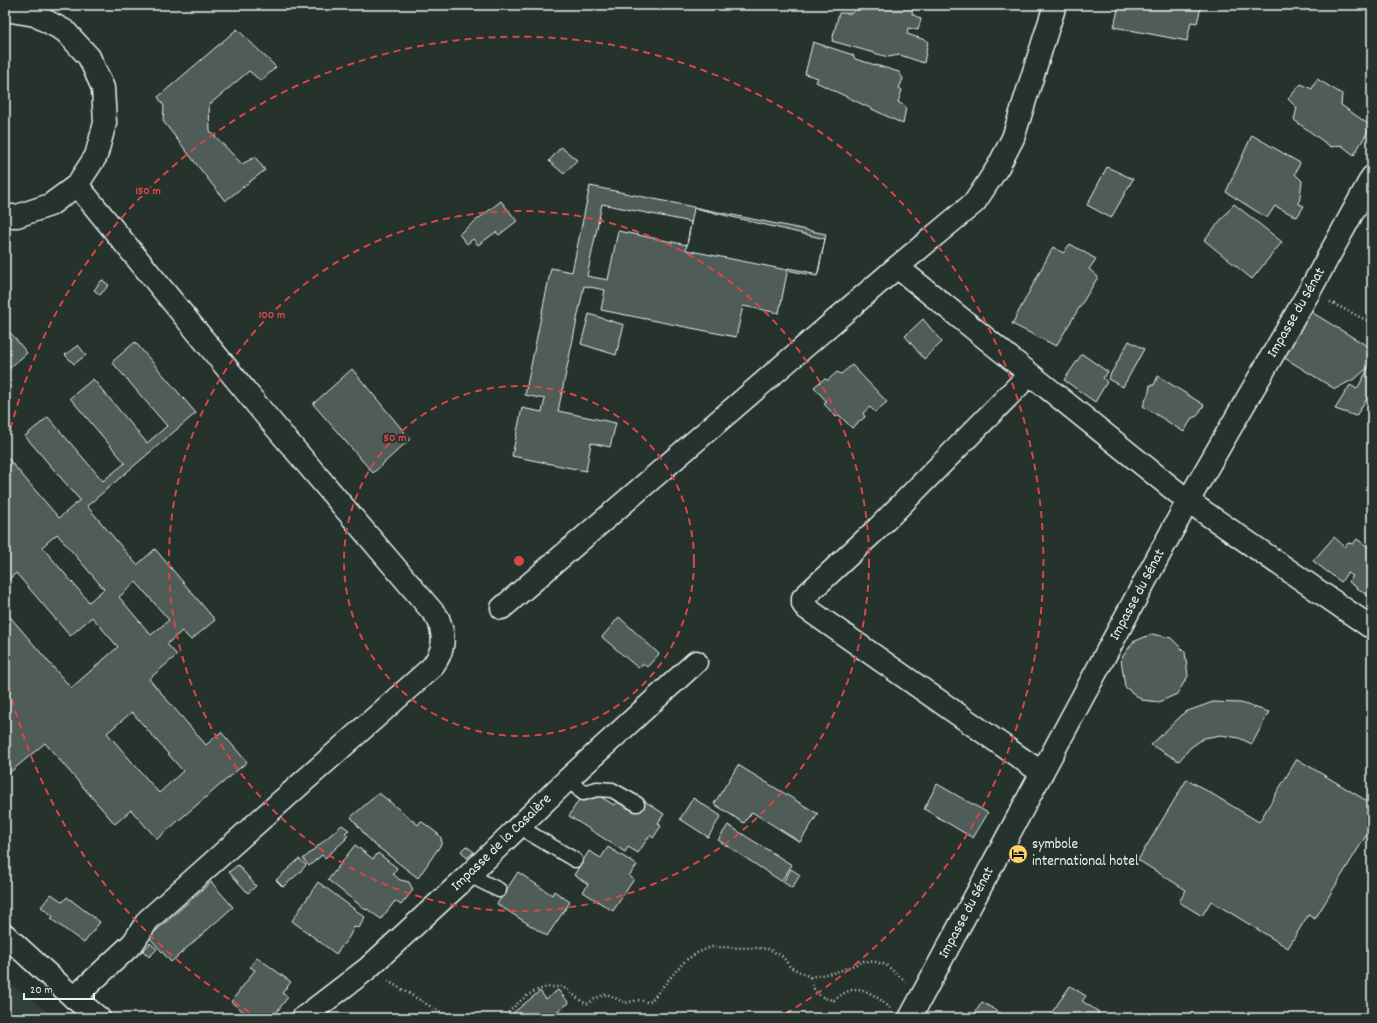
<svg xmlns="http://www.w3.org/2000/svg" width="1377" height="1023" viewBox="0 0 1377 1023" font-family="Dekko,sans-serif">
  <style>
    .built { fill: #333f3a }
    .building { fill: #505c59; stroke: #e8f1f8; fill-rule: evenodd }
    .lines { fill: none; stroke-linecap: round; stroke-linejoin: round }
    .lane-casing { stroke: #e8f1f8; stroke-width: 17 }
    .street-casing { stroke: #e8f1f8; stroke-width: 25 }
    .primary-casing { stroke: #e8f1f8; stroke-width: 25 }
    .path { stroke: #e8f1f8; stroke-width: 2.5; stroke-dasharray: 1 3; stroke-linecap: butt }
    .lane { stroke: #26332d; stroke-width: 14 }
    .street { stroke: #26332d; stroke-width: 22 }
    .primary { stroke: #26332d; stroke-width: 22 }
    .ring { fill: none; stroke: #d94647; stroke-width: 2; stroke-dasharray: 7 5 }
    .labels { text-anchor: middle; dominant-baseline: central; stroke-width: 4; stroke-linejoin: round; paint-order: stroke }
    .street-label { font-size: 15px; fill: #e8f1f8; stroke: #26332d }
    .poi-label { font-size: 15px; fill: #e8f1f8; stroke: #26332d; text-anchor: start }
    .centre { fill: #d94647; stroke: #26332d; stroke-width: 2 }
    .ring-label { font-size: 12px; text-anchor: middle; font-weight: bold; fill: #d94647; stroke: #26332d; stroke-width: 4; stroke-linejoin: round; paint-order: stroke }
  </style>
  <rect width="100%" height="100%" fill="#26332d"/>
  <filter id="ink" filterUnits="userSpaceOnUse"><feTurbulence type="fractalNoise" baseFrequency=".025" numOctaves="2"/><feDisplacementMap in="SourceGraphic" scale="8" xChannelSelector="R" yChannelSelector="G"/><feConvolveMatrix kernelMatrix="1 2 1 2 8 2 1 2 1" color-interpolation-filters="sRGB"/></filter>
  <g filter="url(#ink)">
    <!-- built -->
    <path class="built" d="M 6,980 L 56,1018 L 5,1018 Z"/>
    <!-- building -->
    <path class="building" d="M 858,5 L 913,5 L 912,14 L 921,19 L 918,30 L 908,28 L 907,34 L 928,41 L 924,63 L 900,55 L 888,57 L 832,41 L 839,13 L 852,13 Z
      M 1119,5 L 1195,5 L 1201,7 L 1197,23 L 1191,22 L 1187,41 L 1114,27 Z
      M 237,29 L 276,67 L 261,81 L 249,71 L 209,105 L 210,131 L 242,164 L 255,157 L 265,170 L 225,201 L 163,121 L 164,106 L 158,97 Z
      M 813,42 L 853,55 L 855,59 L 899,72 L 903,79 L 899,88 L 902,90 L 898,102 L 906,107 L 903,124 L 816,82 L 818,78 L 805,74 Z
      M 1317,79 L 1342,94 L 1341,105 L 1371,126 L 1354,155 L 1341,145 L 1331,147 L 1294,120 L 1297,108 L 1288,99 L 1301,84 L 1312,89 Z
      M 1252,135 L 1300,163 L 1295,174 L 1302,181 L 1299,204 L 1304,206 L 1297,217 L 1275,206 L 1267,218 L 1226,192 Z
      M 561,147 L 577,160 L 564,174 L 549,161 Z
      M 1107,167 L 1133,179 L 1111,218 L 1087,205 Z
      M 590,186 L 826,234 L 818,274 L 788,268 L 779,313 L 743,306 L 736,337 L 601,310 L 605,290 L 584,286 L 558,411 L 616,423 L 610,447 L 591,443 L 586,471 L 512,456 L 522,408 L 542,412 L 545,399 L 525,395 L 551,268 L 572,272 ZM 602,204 L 691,222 L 687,245 L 618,231 L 608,280 L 587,276 Z
      M 501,201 L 517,221 L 499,235 L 496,232 L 478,245 L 473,239 L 467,244 L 459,234 Z
      M 1234,204 L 1282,242 L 1252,279 L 1204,240 Z
      M 694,208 L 825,239 L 817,276 L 686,250 Z
      M 1070,244 L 1096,259 L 1089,269 L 1098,277 L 1056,346 L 1012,324 L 1053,247 L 1063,253 Z
      M 102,280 L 109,285 L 100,295 L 94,290 Z
      M 1308,310 L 1372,349 L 1372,364 L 1356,378 L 1335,389 L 1283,357 Z
      M 589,314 L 624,325 L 616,355 L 581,344 Z
      M 923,319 L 942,342 L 924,359 L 905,336 Z
      M 5,326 L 27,353 L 5,372 Z
      M 1129,341 L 1144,349 L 1123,387 L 1108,379 Z
      M 135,342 L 196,413 L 87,506 L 137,565 L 155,549 L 215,620 L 191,640 L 182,631 L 167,644 L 177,655 L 149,679 L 206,745 L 221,732 L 247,762 L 157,839 L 131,810 L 115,824 L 45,743 L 8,774 L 5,771 L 5,611 L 71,688 L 118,647 L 92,617 L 70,636 L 16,573 L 5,583 L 5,455 L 59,518 L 80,500 L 25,436 L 48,417 L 103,481 L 125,463 L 70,398 L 93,379 L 147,443 L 167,426 L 112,362 ZM 57,534 L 104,589 L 89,602 L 42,547 ZM 136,582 L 169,620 L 151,635 L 119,597 ZM 132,712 L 183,771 L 159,793 L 107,733 Z
      M 78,345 L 86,355 L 74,364 L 65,355 Z
      M 1082,354 L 1108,372 L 1103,378 L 1107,382 L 1095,402 L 1064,380 Z
      M 852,365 L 887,402 L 875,412 L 870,407 L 863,413 L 865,417 L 852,428 L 839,415 L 836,417 L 824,404 L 827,402 L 814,387 L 824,379 L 828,380 L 837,372 L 841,374 Z
      M 1369,367 L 1372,369 L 1372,390 L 1356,416 L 1335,409 L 1350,385 L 1357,389 Z
      M 352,369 L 410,439 L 373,473 L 313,404 Z
      M 1158,376 L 1204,405 L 1197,416 L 1192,418 L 1184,432 L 1143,406 L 1149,392 L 1150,385 L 1154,385 Z
      M 1334,537 L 1345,547 L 1348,543 L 1353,544 L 1357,539 L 1372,550 L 1372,599 L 1349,582 L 1353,576 L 1347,573 L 1341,582 L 1313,561 Z
      M 619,617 L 659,654 L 647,667 L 643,664 L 638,668 L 602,637 Z
      M 1152,634 L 1171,638 L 1185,652 L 1188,676 L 1177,694 L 1159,702 L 1142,700 L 1125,687 L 1121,659 L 1133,642 Z
      M 1213,702 L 1241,703 L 1269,712 L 1252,744 L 1239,738 L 1221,735 L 1204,738 L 1190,748 L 1179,761 L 1151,745 L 1185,712 Z
      M 1297,759 L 1372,804 L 1372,826 L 1315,919 L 1308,915 L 1288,948 L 1211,901 L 1202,916 L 1179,902 L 1186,890 L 1138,860 L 1187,779 L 1259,822 Z
      M 738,765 L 818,814 L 800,842 L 752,812 L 744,823 L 714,804 Z
      M 937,784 L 988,813 L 973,838 L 924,809 Z
      M 379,793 L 418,825 L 421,821 L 438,834 L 441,838 L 442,843 L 418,878 L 370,841 L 351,817 Z
      M 595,795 L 601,797 L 614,805 L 617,800 L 635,812 L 643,800 L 664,814 L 658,823 L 661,826 L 653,838 L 650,835 L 638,853 L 628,847 L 625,852 L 569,816 L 578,801 L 583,797 Z
      M 693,798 L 721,816 L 708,837 L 680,819 Z
      M 342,825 L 349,830 L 345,833 L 348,836 L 345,838 L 346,839 L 325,858 L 322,855 L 309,866 L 303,859 Z
      M 728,825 L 792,865 L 781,881 L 718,840 Z
      M 355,845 L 373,859 L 378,853 L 397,868 L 393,874 L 400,880 L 409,882 L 413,890 L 401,905 L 395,901 L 381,919 L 367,909 L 366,910 L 328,880 Z
      M 466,846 L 474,852 L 467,858 L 461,851 Z
      M 608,847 L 637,865 L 629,876 L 634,879 L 613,911 L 583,892 L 588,884 L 574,875 L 589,851 L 601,858 Z
      M 299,859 L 306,865 L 299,873 L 283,887 L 276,880 Z
      M 238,865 L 256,886 L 248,893 L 229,872 Z
      M 791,869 L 800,875 L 792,888 L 783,882 Z
      M 518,872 L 552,895 L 554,891 L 570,902 L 547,936 L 497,904 Z
      M 211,882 L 233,907 L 171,962 L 149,937 Z
      M 318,882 L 365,917 L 359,928 L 354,927 L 349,937 L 336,954 L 292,921 Z
      M 51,894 L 63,902 L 67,897 L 100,922 L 84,943 L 51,919 L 53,916 L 41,907 Z
      M 150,943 L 157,949 L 149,957 L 143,951 Z
      M 257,957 L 291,982 L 282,993 L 288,997 L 272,1018 L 252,1018 L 231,1002 L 255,970 L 250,967 Z
      M 1070,986 L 1086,996 L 1082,1001 L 1099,1012 L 1096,1018 L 1048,1018 Z
      M 558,990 L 569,1003 L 556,1012 L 561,1018 L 517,1018 L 513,1013 L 540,991 L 546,999 Z
      M 982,1002 L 1009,1018 L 972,1018 Z"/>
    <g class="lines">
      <!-- lane casing -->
      <g class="lane-casing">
        <path id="lane" d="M 568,779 L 583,793 L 597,789 L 612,790 L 637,804
          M 521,825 L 531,834 L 575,860
          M 469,875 L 499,890"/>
      </g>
      <!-- street casing -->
      <g class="street-casing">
        <path id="street" d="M 5,10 L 35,15 L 65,31 L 89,57 L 103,88 L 105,123 L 96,156 L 77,185 L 50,205 L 17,216 L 5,216
          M 897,267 L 1188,501 L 1369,626
          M 1030,374 L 878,528 L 803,598 L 803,604 L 806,608 L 1042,773
          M 502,608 L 897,267 L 975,202 L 998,167 L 1013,138 L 1055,5
          M 74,998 L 133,943 L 148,920 L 432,667 C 445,650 445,637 438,618 L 262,411 L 77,185
          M 303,1018 L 367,969 L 469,875 L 568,779 L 696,662
          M 910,1018 L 1188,501 L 1309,292 L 1372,177"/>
      </g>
      <!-- primary casing -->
      <g class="primary-casing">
        <path id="primary" d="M 5,935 L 74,998 L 99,1018"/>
      </g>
      <!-- path -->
      <path class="path" d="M 1330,302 L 1372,323
        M 810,977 C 813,992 819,998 834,1000 C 841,995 849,989 857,989 C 867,989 883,1001 890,1008
        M 388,981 L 428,1005 L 452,1018
        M 436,1018 L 443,1014
        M 503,1018 C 518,1003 532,986 555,987 C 558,987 562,986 564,988 C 572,992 578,1000 587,1004 L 596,998 L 607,994 L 625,1003 L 638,1000 L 647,1002 L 651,1001 L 675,972 L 686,960 L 697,953 L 711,947 L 756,948 L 769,949 L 783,957 L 790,967 L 810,977 L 837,972 L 864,961 L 876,962 L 886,965 L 905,981"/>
      <!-- lane -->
      <use href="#lane" class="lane"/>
      <!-- street -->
      <use href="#street" class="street"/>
      <!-- primary -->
      <use href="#primary" class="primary"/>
    </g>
  </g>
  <!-- distance rings -->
  <g class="ring">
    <circle cx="519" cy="561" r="175"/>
    <circle cx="519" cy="561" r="350"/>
    <path d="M260 1018A525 525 0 0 1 5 670M5 452A525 525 0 1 1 778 1018"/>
  </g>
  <!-- icons -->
  <defs>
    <g id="hotel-disc" transform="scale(1)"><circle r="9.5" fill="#ffd166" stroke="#26332d"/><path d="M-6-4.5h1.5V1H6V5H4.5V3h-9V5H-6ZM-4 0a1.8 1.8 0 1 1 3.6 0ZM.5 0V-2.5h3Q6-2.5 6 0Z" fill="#111"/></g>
  </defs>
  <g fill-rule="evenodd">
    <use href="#hotel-disc" x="1018" y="854"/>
  </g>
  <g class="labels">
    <!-- street labels -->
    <g class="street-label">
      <text transform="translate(1297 313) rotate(-60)">Impasse du Sénat</text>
      <text transform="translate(1138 595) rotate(-62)">Impasse du Sénat</text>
      <text transform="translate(502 843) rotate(-44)">Impasse de la Casalère</text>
      <text transform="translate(967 913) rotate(-62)">Impasse du Sénat</text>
    </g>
    <!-- poi labels -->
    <g class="poi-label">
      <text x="1032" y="845">symbole<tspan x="1032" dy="17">international hotel</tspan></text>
    </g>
  </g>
  <circle cx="519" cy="561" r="6" class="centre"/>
  <g class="ring-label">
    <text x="148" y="194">150 m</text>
    <text x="272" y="318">100 m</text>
    <text x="395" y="441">50 m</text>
  </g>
  <!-- margin -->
  <rect width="1377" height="1023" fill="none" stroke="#26332d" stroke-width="20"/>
  <rect x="10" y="10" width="1357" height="1003" fill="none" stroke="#e8f1f8" stroke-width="1.5" filter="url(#ink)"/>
  <!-- scale -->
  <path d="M24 993v6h70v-6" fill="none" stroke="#e8f1f8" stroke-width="2"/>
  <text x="30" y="993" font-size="12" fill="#e8f1f8" stroke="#26332d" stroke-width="3" paint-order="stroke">20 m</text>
</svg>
